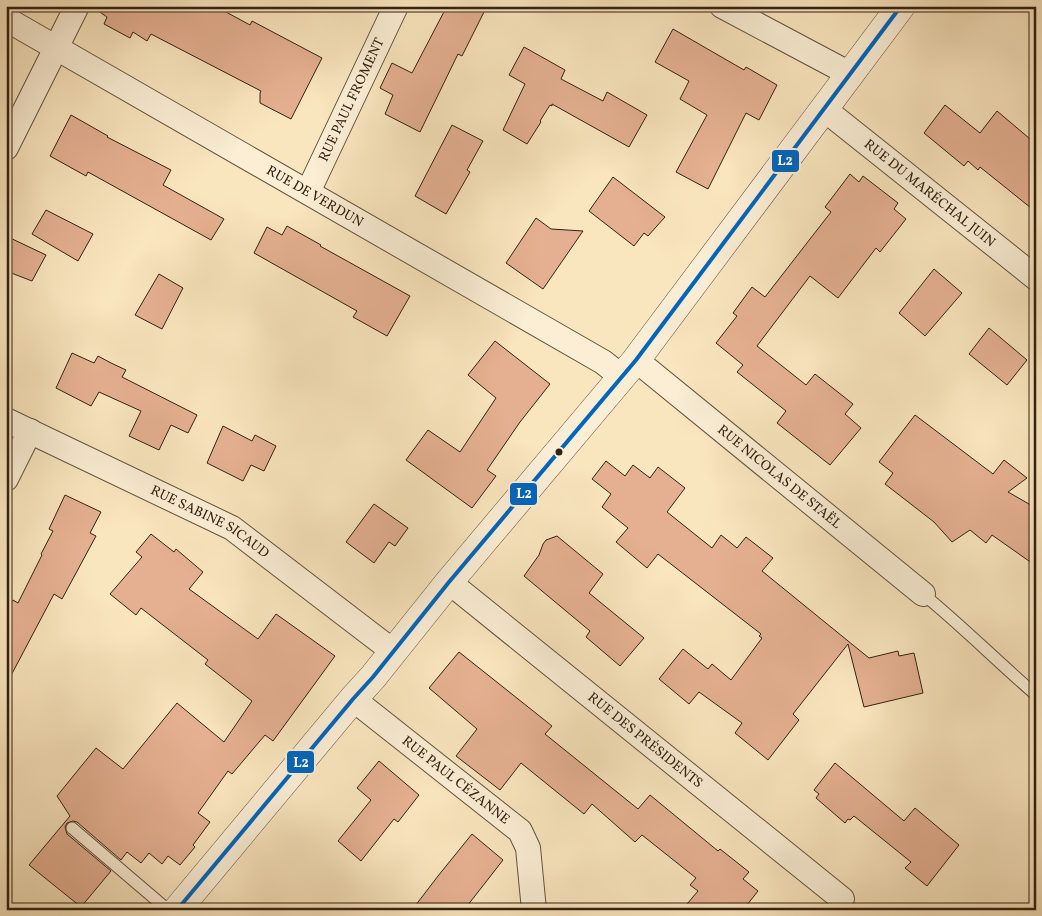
<svg xmlns="http://www.w3.org/2000/svg" width="1042" height="916" viewBox="0 0 1042 916" font-family="Vollkorn,serif">
  <style>
    .building { fill: #e4b091; stroke: #332112 }
    .lines { fill: none; stroke-linecap: round; stroke-linejoin: round }
    .service-casing { stroke: #64523d; stroke-width: 13 }
    .minor-casing { stroke: #64523d; stroke-width: 26 }
    .tertiary-casing { stroke: #64523d; stroke-width: 29 }
    .service { stroke: #fbeed5; stroke-width: 11 }
    .minor { stroke: #fbeed5; stroke-width: 24 }
    .tertiary { stroke: #fbeed5; stroke-width: 28 }
    .bus-1-casing { stroke: #fbeed5; stroke-width: 8 }
    .bus-1 { stroke: #0065bd; stroke-width: 4 }
    .bus-dot { fill: #332112; stroke: #fbeed5; stroke-width: 2 }
    .labels { text-anchor: middle; dominant-baseline: central; stroke-width: 4; stroke-linejoin: round; paint-order: stroke }
    .street-label { font-size: 14px; fill: #332112; stroke: #fbeed5 }
    .line-badge { stroke: #fbeed5; stroke-width: 2 }
    .badge-label { font-size: 14px; text-anchor: middle; font-weight: bold; fill: #fff }
  </style>
  <rect width="100%" height="100%" fill="#f9e5be"/>
  <filter id="stains"><feTurbulence type="fractalNoise" baseFrequency=".004" numOctaves="4"/><feColorMatrix values="0 0 0 0 .2 0 0 0 0 .09 0 0 0 0 .02 0 0 0 .5 -.17"/></filter>
  <radialGradient id="worn" r=".72"><stop offset=".6" stop-color="#630" stop-opacity="0"/><stop offset="1" stop-color="#630" stop-opacity=".3"/></radialGradient>
  <!-- building -->
  <path class="building" d="M 91,6 L 215,6 L 250,25 L 252,21 L 322,58 L 291,119 L 260,103 L 260,93 L 261,91 L 151,34 L 147,41 L 133,32 L 130,38 L 104,24 L 107,17 Z
    M 447,6 L 487,6 L 462,56 L 458,54 L 420,132 L 385,114 L 393,95 L 380,88 L 392,63 L 412,73 Z
    M 673,29 L 744,70 L 746,67 L 777,85 L 759,120 L 746,113 L 708,189 L 676,172 L 707,115 L 680,99 L 689,81 L 655,62 Z
    M 524,47 L 565,70 L 561,79 L 603,101 L 607,92 L 647,115 L 629,147 L 552,104 L 552,106 L 550,105 L 540,121 L 541,122 L 527,144 L 503,130 L 525,84 L 509,75 Z
    M 945,105 L 980,133 L 997,111 L 1036,144 L 1036,212 L 980,167 L 978,170 L 968,161 L 964,166 L 924,133 Z
    M 71,115 L 108,136 L 107,137 L 171,170 L 163,185 L 224,219 L 211,240 L 88,172 L 86,176 L 50,156 Z
    M 452,125 L 483,141 L 467,170 L 470,172 L 446,214 L 415,196 Z
    M 850,174 L 859,182 L 863,176 L 898,203 L 894,209 L 906,219 L 880,252 L 876,248 L 838,298 L 810,276 L 757,346 L 806,385 L 815,374 L 853,404 L 845,414 L 861,428 L 830,465 L 777,423 L 786,411 L 737,372 L 743,365 L 716,343 L 737,316 L 733,313 L 752,287 L 765,297 L 831,212 L 825,207 Z
    M 613,177 L 665,217 L 648,236 L 644,233 L 634,246 L 589,211 Z
    M 46,210 L 93,234 L 78,261 L 32,234 Z
    M 536,218 L 551,229 L 583,231 L 543,289 L 506,263 Z
    M 287,226 L 321,245 L 320,246 L 410,296 L 387,336 L 353,317 L 357,311 L 254,253 L 267,227 L 282,235 Z
    M 6,236 L 46,255 L 32,281 L 6,271 Z
    M 934,269 L 962,293 L 925,336 L 899,313 Z
    M 159,274 L 183,288 L 162,329 L 135,315 Z
    M 989,328 L 1027,360 L 1007,385 L 969,354 Z
    M 495,341 L 550,384 L 520,422 L 487,470 L 496,476 L 472,508 L 406,460 L 428,430 L 460,452 L 496,398 L 468,375 Z
    M 72,353 L 94,363 L 98,356 L 111,363 L 126,370 L 122,377 L 197,415 L 188,433 L 171,425 L 159,450 L 129,436 L 141,411 L 99,392 L 91,406 L 56,388 Z
    M 915,415 L 993,474 L 1004,460 L 1027,478 L 1008,492 L 1036,508 L 1036,566 L 992,535 L 986,543 L 970,530 L 952,542 L 934,522 L 885,484 L 893,473 L 879,462 Z
    M 223,426 L 252,441 L 255,435 L 276,446 L 264,471 L 251,465 L 243,481 L 207,463 Z
    M 606,461 L 625,476 L 633,465 L 650,478 L 658,467 L 685,488 L 667,512 L 712,548 L 721,535 L 737,548 L 746,537 L 773,558 L 762,571 L 869,658 L 898,651 L 899,656 L 914,653 L 923,693 L 864,707 L 848,644 L 793,714 L 799,720 L 768,760 L 735,733 L 742,723 L 699,692 L 689,704 L 659,679 L 683,649 L 708,669 L 712,664 L 731,680 L 762,638 L 759,636 L 761,634 L 658,554 L 647,568 L 616,542 L 628,528 L 602,507 L 611,494 L 592,479 Z
    M 65,495 L 101,512 L 90,533 L 96,536 L 62,599 L 54,594 L 6,685 L 6,615 L 13,600 L 18,603 L 42,555 L 41,554 L 53,531 L 49,529 Z
    M 374,504 L 408,528 L 395,546 L 389,542 L 374,563 L 346,542 Z
    M 151,534 L 174,552 L 176,549 L 203,572 L 189,589 L 258,639 L 276,614 L 335,656 L 273,741 L 265,735 L 232,774 L 228,771 L 198,813 L 210,822 L 193,845 L 195,847 L 180,865 L 168,856 L 162,864 L 149,853 L 141,863 L 127,852 L 121,860 L 77,822 L 73,821 L 67,823 L 65,827 L 67,834 L 111,871 L 81,907 L 29,865 L 70,816 L 57,796 L 96,748 L 123,769 L 177,703 L 224,742 L 252,701 L 205,664 L 208,660 L 141,608 L 136,615 L 110,594 L 142,557 L 136,552 Z
    M 557,536 L 603,574 L 589,593 L 644,638 L 620,666 L 586,637 L 590,631 L 524,576 L 539,555 L 543,544 L 546,540 Z
    M 459,652 L 552,726 L 545,734 L 638,809 L 650,795 L 718,851 L 720,849 L 749,872 L 743,879 L 758,891 L 743,910 L 682,910 L 698,891 L 690,885 L 696,878 L 642,835 L 635,842 L 592,804 L 584,814 L 521,763 L 500,790 L 456,756 L 477,729 L 429,688 Z
    M 379,761 L 419,795 L 398,822 L 394,819 L 361,861 L 338,841 L 371,800 L 357,788 Z
    M 835,763 L 904,821 L 915,808 L 959,845 L 927,886 L 905,868 L 911,862 L 854,816 L 850,820 L 848,819 L 845,823 L 816,798 L 819,794 L 814,790 Z
    M 472,834 L 503,860 L 464,910 L 412,910 L 438,876 Z"/>
  <g class="lines">
    <!-- service casing -->
    <g class="service-casing">
      <path id="service" d="M 923,594 C 962,626 998,662 1036,695
        M 72,828 L 168,910"/>
    </g>
    <!-- minor casing -->
    <g class="minor-casing">
      <g id="minor">
        <path d="M 722,6 L 850,74"/>
        <path id="s1" d="M 6,19 L 603,362 L 622,377"/>
        <path id="s2" d="M 824,109 L 1036,278"/>
        <path d="M 6,148 L 77,6"/>
        <path id="s3" d="M 308,192 L 396,6"/>
        <path id="s4" d="M 636,360 L 923,594"/>
        <path id="s5" d="M 6,420 L 232,528 L 394,652"/>
        <path d="M 6,479 L 30,431"/>
        <path id="s6" d="M 449,582 L 842,899"/>
        <path id="s7" d="M 353,699 L 520,831 L 528,848 L 534,910"/>
      </g>
    </g>
    <!-- tertiary casing -->
    <g class="tertiary-casing">
      <path id="tertiary" d="M 177,910 L 353,699 L 373,677 L 449,582 L 636,360 L 901,6"/>
    </g>
    <!-- service -->
    <use href="#service" class="service"/>
    <!-- minor -->
    <use href="#minor" class="minor"/>
    <!-- tertiary -->
    <use href="#tertiary" class="tertiary"/>
    <!-- bus-1 casing -->
    <g class="bus-1-casing">
      <path id="bus-1" d="M 177,910 L 353,699 L 373,677 L 449,582 L 636,360 L 901,6"/>
    </g>
    <!-- bus-1 -->
    <use href="#bus-1" class="bus-1"/>
  </g>
  <!-- markers -->
  <circle class="bus-dot" cx="559" cy="452" r="4.5"/>
  <g class="labels">
    <!-- street labels -->
    <g class="street-label">
      <text stroke="none"><textPath href="#s3" startOffset="102">RUE PAUL FROMENT</textPath></text>
      <text stroke="none"><textPath href="#s2" startOffset="135">RUE DU MARÉCHAL JUIN</textPath></text>
      <text stroke="none"><textPath href="#s1" startOffset="356">RUE DE VERDUN</textPath></text>
      <text stroke="none"><textPath href="#s4" startOffset="185">RUE NICOLAS DE STAËL</textPath></text>
      <text stroke="none"><textPath href="#s5" startOffset="228">RUE SABINE SICAUD</textPath></text>
      <text stroke="none"><textPath href="#s6" startOffset="252">RUE DES PRÉSIDENTS</textPath></text>
      <text stroke="none"><textPath href="#s7" startOffset="131">RUE PAUL CÉZANNE</textPath></text>
    </g>
  </g>
  <g class="line-badge">
    <rect x="771" y="149" width="29" height="24" rx="5" fill="#0065bd"/>
    <rect x="509" y="482" width="29" height="24" rx="5" fill="#0065bd"/>
    <rect x="286" y="750" width="29" height="24" rx="5" fill="#0065bd"/>
  </g>
  <g class="badge-label">
    <text x="785" y="165">L2</text>
    <text x="524" y="498">L2</text>
    <text x="301" y="767">L2</text>
  </g>
  <!-- margin -->
  <rect width="1042" height="916" fill="none" stroke="#f9e5be" stroke-width="25"/>
  <rect x="8" y="8" width="1027" height="901" fill="none" stroke="#332112" stroke-width="2.5"/>
  <rect x="12" y="12" width="1017" height="891" fill="none" stroke="#332112"/>
  <rect width="100%" height="100%" filter="url(#stains)"/>
  <rect width="100%" height="100%" fill="url(#worn)"/>
</svg>
